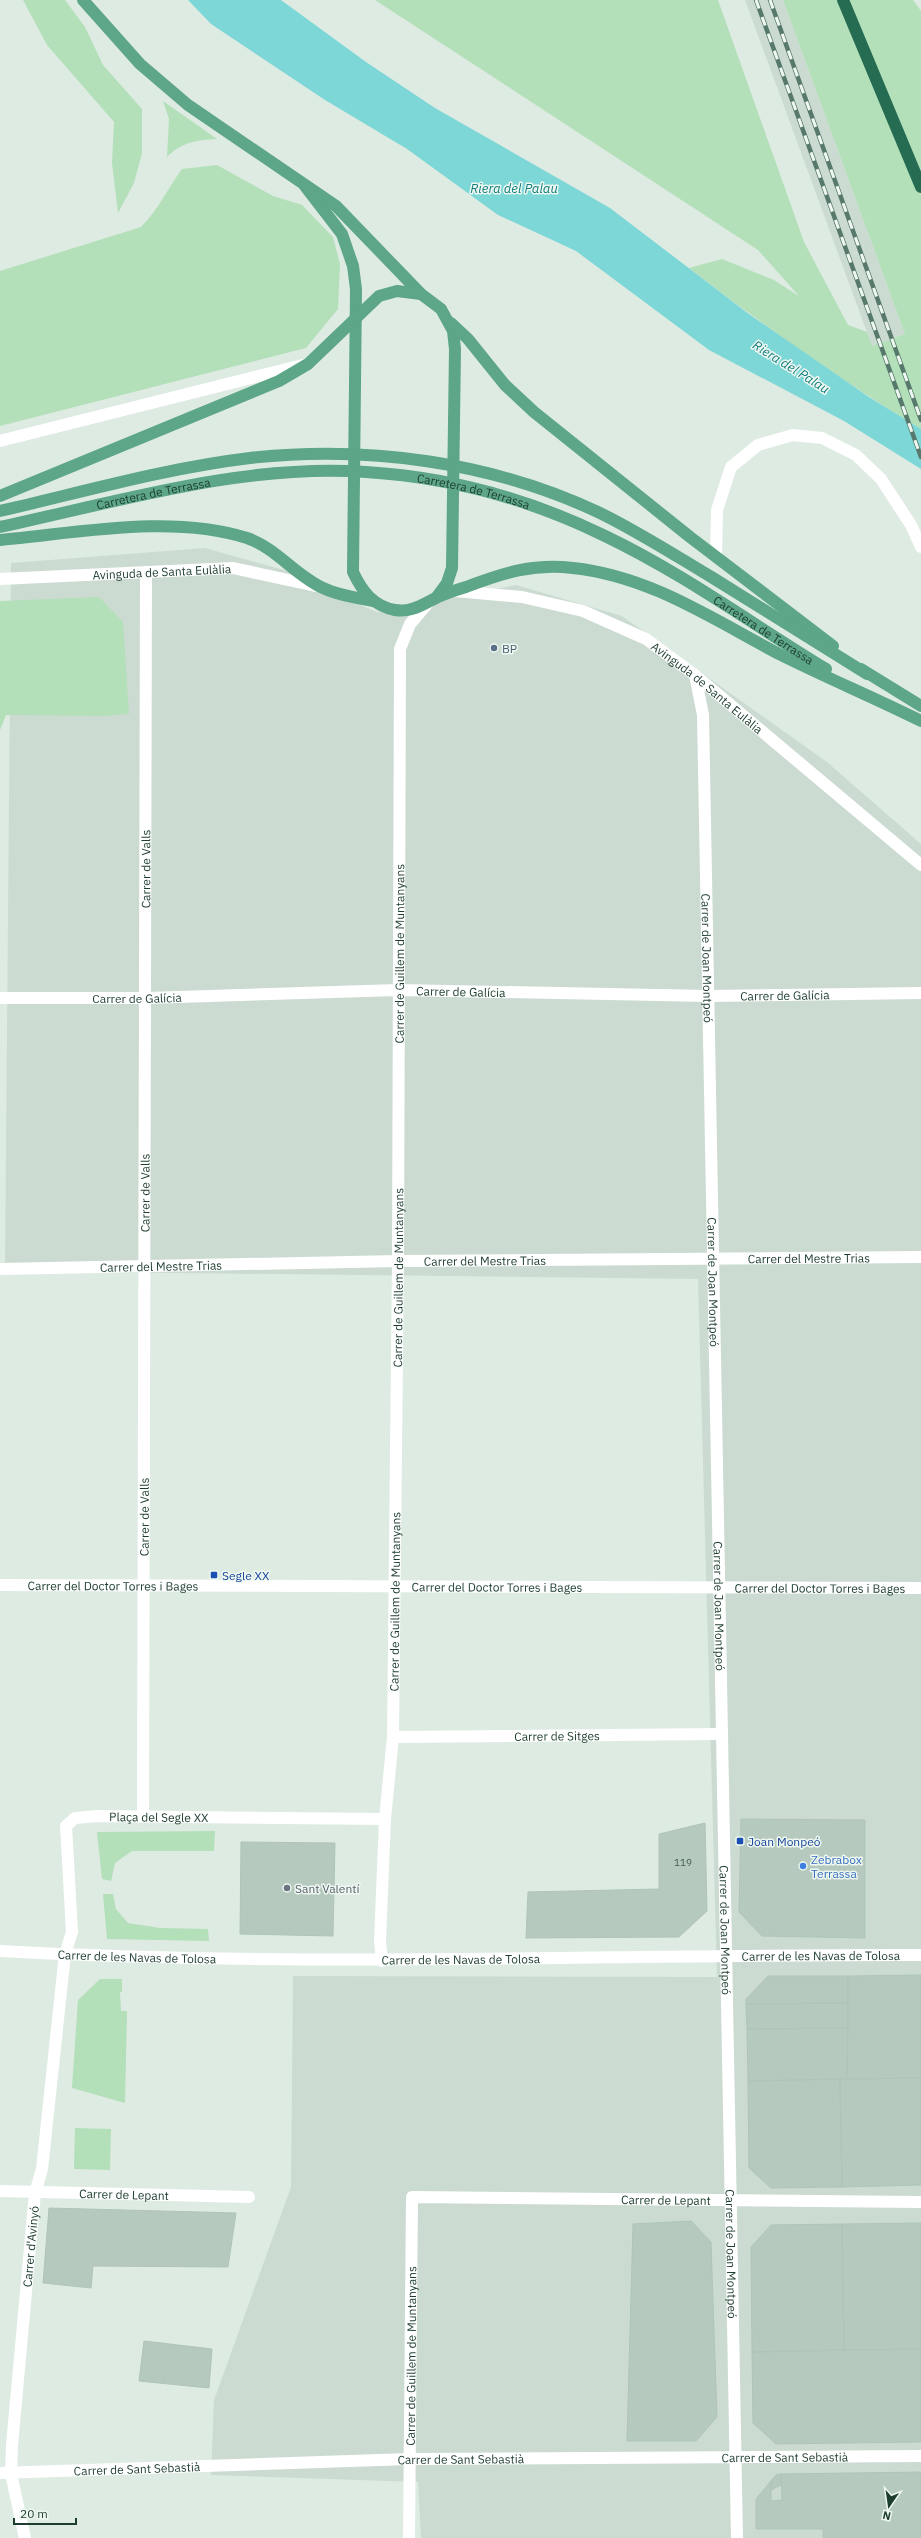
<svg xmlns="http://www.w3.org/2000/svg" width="921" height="2538" viewBox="0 0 921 2538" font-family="'IBM Plex Sans',sans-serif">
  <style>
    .built { fill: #ccdbd2 }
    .green { fill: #b3dfb9 }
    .water { fill: #7ed7d7 }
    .building { fill: #b6c9be; stroke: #afc5b9 }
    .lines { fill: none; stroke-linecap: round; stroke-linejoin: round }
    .minor { stroke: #fff; stroke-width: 12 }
    .major { stroke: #5da688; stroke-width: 12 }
    .highway { stroke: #266c53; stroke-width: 12 }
    .rail-casing { stroke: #57796b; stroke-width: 4.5 }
    .rail { stroke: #eef8f1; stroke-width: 3; stroke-dasharray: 9; stroke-linecap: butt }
    .service-dot { fill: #5c6f8a; stroke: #eef8f1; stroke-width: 1.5 }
    .transit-dot { fill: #1a4fb4; stroke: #eef8f1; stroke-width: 1.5 }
    .shop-dot { fill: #3f7fe0; stroke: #eef8f1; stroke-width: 1.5 }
    .worship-dot { fill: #6b7280; stroke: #eef8f1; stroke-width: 1.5 }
    .labels { text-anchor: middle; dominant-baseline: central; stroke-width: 3; stroke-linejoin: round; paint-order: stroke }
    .number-label { font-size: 10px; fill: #436053 }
    .street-label { font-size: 12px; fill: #1d3d2f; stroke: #eef8f1 }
    .service-label { font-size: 12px; fill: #4e5e75; stroke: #eef8f1; text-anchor: start }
    .transit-label { font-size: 12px; fill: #164399; stroke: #eef8f1; text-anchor: start }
    .shop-label { font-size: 12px; fill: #366cbe; stroke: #eef8f1; text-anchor: start }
    .worship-label { font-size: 12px; fill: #5b616d; stroke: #eef8f1; text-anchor: start }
    .water-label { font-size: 13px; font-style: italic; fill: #117d7e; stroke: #eef8f1 }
  </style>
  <rect width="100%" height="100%" fill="#deebe3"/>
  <!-- built -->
  <path class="built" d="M 745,0 L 783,0 L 905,334 L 872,346 Z
    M 205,548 L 284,570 L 376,612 L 516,585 L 622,616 L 827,762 L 921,844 L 921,2538 L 421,2538 L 418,2482 L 211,2475 L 214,2400 L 291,2187 L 293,1976 L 717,1977 L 698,1279 L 5,1271 L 11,563 Z"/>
  <!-- green -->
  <path class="green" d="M 23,0 L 65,0 L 85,27 L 103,65 L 142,109 L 142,153 L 134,183 L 118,213 L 112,163 L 114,122 L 47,45 Z
    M 375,0 L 718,0 L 804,242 L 848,325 L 867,332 L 872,346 L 905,334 L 783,0 L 913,0 L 921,11 L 921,429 C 841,380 764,326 689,268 L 722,259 L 774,280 L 799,296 L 758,250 Z
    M 163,101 L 217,139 C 196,140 182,142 167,157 L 169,119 Z
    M 217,165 L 273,196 L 302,205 L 333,237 L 340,264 L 338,309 L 306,348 L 0,426 L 0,271 L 141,227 C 158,210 168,188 182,169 Z
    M 99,597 L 123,622 L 129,714 L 105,716 L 6,715 L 0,730 L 0,601 Z
    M 215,1831 L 214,1851 L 132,1851 L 115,1863 L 111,1881 L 102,1879 L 97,1832 Z
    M 103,1894 L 113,1894 L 116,1909 L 128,1923 L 160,1928 L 208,1929 L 209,1941 L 107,1939 Z
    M 100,1979 L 122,1979 L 122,1992 L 120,1992 L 121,2011 L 127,2011 L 125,2103 L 72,2088 L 78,2000 Z
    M 75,2128 L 111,2129 L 110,2170 L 74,2169 Z"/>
  <!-- water -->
  <path class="water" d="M 188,0 L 281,0 L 366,62 L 435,108 L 610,208 L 749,314 L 869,397 L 921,429 L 921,469 L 844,421 L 709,350 L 576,251 L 498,215 L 407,149 L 325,100 L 211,24 Z"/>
  <!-- building -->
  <path class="building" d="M 741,1819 L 865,1820 L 865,1938 L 762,1936 L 739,1912 Z
    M 705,1823 L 707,1911 L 679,1937 L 526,1938 L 528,1892 L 659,1889 L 659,1834 Z
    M 241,1842 L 335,1843 L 333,1936 L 240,1934 Z
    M 921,1975 L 921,2078 L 847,2079 L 848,1976 Z
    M 768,1976 L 848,1976 L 848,2003 L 746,2004 L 746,1999 Z
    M 848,2003 L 848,2028 L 747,2029 L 746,2004 Z
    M 848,2028 L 847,2079 L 748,2081 L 747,2029 Z
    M 921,2078 L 921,2185 L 842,2187 L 840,2079 Z
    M 840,2079 L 842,2187 L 771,2188 L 749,2168 L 748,2081 Z
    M 49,2208 L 236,2213 L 228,2267 L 93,2266 L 91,2288 L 43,2283 Z
    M 691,2221 L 711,2242 L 717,2417 L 696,2441 L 627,2441 L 633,2224 Z
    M 921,2223 L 921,2349 L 844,2350 L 842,2224 Z
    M 842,2224 L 844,2350 L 752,2352 L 751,2247 L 771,2225 Z
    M 144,2341 L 212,2349 L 209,2388 L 139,2381 Z
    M 921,2349 L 921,2442 L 776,2444 L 753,2423 L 752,2352 Z
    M 921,2472 L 921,2538 L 823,2538 L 823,2529 L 756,2529 L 756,2499 L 771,2481 L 771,2501 L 782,2500 L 781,2474 Z
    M 781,2474 L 781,2485 L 771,2490 L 771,2481 L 776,2475 Z"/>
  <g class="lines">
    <!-- minor -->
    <g class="minor">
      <path d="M 0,441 L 303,365"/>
      <path d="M 716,556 L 717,510 L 731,467 L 758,445 L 793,435 L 822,438 L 856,455 L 881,479 L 911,525 L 921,547"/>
      <path id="s1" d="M 0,579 L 233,568 L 316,586"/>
      <path id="s2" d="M 455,591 L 522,597 L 583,611 L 646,639 L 695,675 L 921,865"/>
      <path id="s3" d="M 695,675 L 703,715 L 737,2538"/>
      <path id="s4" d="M 0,998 L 147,998 L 398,990 L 709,996 L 921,993"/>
      <path id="s5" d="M 0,1269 L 398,1261 L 921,1257"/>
      <path id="s6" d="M 0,1585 L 921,1588"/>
      <path id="s7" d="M 393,1737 L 720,1734"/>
      <path id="s8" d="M 143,1815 L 146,572"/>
      <path id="s9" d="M 0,1951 C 307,1968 614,1954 921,1955"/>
      <path id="s10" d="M 382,1961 L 380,1941 L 385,1819 L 393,1737 L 398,1261 L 400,649 L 410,624 L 428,603"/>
      <path id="s11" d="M 0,2191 L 249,2197"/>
      <path id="s12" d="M 0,2473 L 409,2459 L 921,2456"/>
      <path id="s13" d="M 25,2538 L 11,2474 L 12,2445 L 35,2193 L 42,2169 L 65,1954 L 72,1932 L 66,1826 L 75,1818 L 97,1816 L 385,1819"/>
      <path id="s14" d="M 409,2538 L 412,2197 L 921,2202"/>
    </g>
    <!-- major -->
    <g class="major">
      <path d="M 83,0 L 140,64 L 188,105 L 336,206 L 421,294 L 441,309 L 453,331 L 455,349 L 452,568 L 447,583 L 436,598"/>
      <path d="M 305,186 L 342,234 L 353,266 L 356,289 L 353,572 C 362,591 373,606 395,610 C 411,613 423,604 436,598 C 446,593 456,590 466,587 C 503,573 533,563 573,568 C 650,576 714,620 781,655 C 827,678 875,698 921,721"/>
      <path d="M 451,323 L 468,339 L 505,385 L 534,412 L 690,537 L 833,646"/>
      <path d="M 0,496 L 279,381 L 308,364 L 379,296 L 397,291 L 421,294"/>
      <path d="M 0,511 C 83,492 166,468 250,458 C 369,445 492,462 600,513 C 639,532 676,556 713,578 C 764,610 815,642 867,674"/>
      <path id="s15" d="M 0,527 C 117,502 245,463 366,472 C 448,477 529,499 603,535 C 681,572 752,624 826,669"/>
      <path d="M 0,540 C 78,533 171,514 247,538 C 276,548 296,576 323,588 C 338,595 356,598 373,601"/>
      <path d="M 861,669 L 921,706"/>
    </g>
    <!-- highway -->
    <path class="highway" d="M 843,0 L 921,187"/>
    <!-- rail casing -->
    <g class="rail-casing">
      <path id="rail" d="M 756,0 L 921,457
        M 770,0 L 921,420"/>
    </g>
    <!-- rail -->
    <use href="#rail" class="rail"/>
  </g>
  <!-- markers -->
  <circle class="service-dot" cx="494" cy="648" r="4"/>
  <g class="transit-dot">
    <rect x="210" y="1571" width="8" height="8" rx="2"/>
    <rect x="736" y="1837" width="8" height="8" rx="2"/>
  </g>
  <circle class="shop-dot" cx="803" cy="1866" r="4"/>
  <circle class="worship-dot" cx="287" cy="1888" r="4"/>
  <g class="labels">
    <!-- number labels -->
    <g class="number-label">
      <text x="683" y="1862">119</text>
    </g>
    <!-- street labels -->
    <g class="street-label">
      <text stroke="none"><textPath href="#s15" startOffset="481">Carretera de Terrassa</textPath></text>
      <text stroke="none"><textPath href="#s15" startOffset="157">Carretera de Terrassa</textPath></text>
      <text stroke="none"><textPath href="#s1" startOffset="162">Avinguda de Santa Eulàlia</textPath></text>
      <text stroke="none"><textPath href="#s15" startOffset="805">Carretera de Terrassa</textPath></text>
      <text stroke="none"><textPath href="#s2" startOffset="277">Avinguda de Santa Eulàlia</textPath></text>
      <text stroke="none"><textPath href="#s8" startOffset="946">Carrer de Valls</textPath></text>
      <text stroke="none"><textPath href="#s10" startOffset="1008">Carrer de Guillem de Muntanyans</textPath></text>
      <text stroke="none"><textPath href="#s3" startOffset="284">Carrer de Joan Montpeó</textPath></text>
      <text stroke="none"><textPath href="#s4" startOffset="461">Carrer de Galícia</textPath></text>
      <text stroke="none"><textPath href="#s4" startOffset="785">Carrer de Galícia</textPath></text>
      <text stroke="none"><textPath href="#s4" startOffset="137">Carrer de Galícia</textPath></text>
      <text stroke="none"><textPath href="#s8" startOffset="622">Carrer de Valls</textPath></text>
      <text stroke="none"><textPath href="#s5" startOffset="809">Carrer del Mestre Trias</textPath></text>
      <text stroke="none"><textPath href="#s5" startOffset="485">Carrer del Mestre Trias</textPath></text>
      <text stroke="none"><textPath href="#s5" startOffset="161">Carrer del Mestre Trias</textPath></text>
      <text stroke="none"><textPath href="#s10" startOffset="684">Carrer de Guillem de Muntanyans</textPath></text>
      <text stroke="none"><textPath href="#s3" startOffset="608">Carrer de Joan Montpeó</textPath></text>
      <text stroke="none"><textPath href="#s8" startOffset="298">Carrer de Valls</textPath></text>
      <text stroke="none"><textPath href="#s6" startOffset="113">Carrer del Doctor Torres i Bages</textPath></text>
      <text stroke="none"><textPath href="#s6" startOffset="820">Carrer del Doctor Torres i Bages</textPath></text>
      <text stroke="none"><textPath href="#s6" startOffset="497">Carrer del Doctor Torres i Bages</textPath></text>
      <text stroke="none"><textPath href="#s10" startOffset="360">Carrer de Guillem de Muntanyans</textPath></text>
      <text stroke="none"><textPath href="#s3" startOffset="932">Carrer de Joan Montpeó</textPath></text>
      <text stroke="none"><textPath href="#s7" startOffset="164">Carrer de Sitges</textPath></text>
      <text stroke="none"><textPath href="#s13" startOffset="814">Plaça del Segle XX</textPath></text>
      <text stroke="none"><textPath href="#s3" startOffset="1256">Carrer de Joan Montpeó</textPath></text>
      <text stroke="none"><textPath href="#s9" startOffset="821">Carrer de les Navas de Tolosa</textPath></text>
      <text stroke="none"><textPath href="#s9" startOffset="137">Carrer de les Navas de Tolosa</textPath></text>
      <text stroke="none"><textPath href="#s9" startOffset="461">Carrer de les Navas de Tolosa</textPath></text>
      <text stroke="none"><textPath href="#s11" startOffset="124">Carrer de Lepant</textPath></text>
      <text stroke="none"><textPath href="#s14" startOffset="595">Carrer de Lepant</textPath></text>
      <text stroke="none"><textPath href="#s13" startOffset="294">Carrer d'Avinyó</textPath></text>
      <text stroke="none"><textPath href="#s3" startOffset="1580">Carrer de Joan Montpeó</textPath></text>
      <text stroke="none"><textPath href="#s14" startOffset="182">Carrer de Guillem de Muntanyans</textPath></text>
      <text stroke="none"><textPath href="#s12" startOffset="785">Carrer de Sant Sebastià</textPath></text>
      <text stroke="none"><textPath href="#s12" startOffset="461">Carrer de Sant Sebastià</textPath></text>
      <text stroke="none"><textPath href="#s12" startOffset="137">Carrer de Sant Sebastià</textPath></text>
    </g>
    <!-- service labels -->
    <g class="service-label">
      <text x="502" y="648">BP</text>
    </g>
    <!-- transit labels -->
    <g class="transit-label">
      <text x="222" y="1575">Segle XX</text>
      <text x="748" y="1841">Joan Monpeó</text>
    </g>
    <!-- shop labels -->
    <g class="shop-label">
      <text x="811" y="1859">Zebrabox<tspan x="811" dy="14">Terrassa</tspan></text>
    </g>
    <!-- worship labels -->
    <g class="worship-label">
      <text x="295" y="1888">Sant Valentí</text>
    </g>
    <!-- water labels -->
    <g class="water-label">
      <text x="514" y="188">Riera del Palau</text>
      <text transform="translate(791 367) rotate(32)">Riera del Palau</text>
    </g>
  </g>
  <!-- north arrow -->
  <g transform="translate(889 2506) rotate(193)" stroke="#eef8f1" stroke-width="3" paint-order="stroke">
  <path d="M0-3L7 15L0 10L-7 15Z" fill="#1d3d2f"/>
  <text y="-6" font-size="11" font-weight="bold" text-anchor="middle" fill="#1d3d2f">N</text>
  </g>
  <!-- scale -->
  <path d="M14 2518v6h62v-6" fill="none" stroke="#1d3d2f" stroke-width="2"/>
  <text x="20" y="2518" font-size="12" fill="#1d3d2f" stroke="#eef8f1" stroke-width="3" paint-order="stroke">20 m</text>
</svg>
